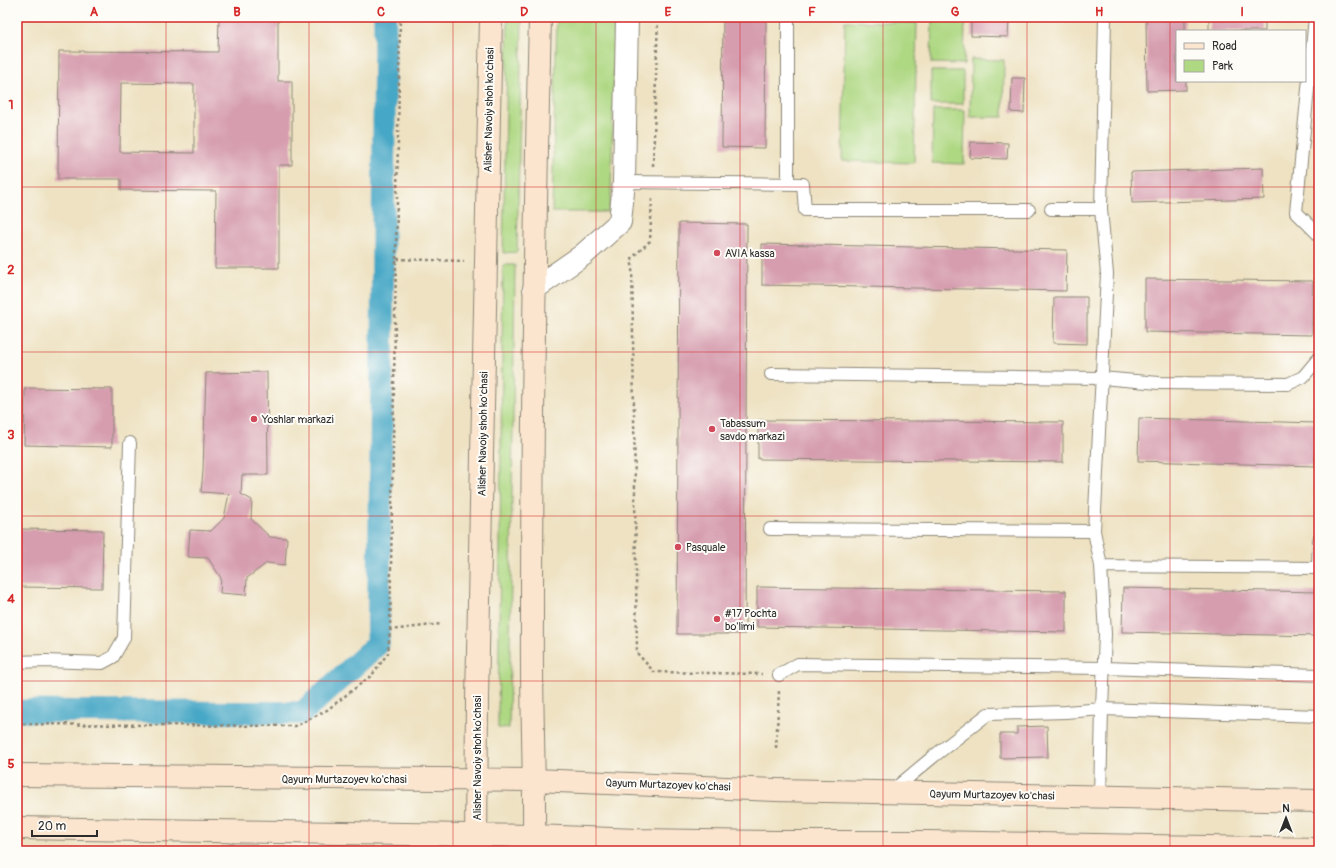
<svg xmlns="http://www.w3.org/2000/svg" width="1336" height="868" viewBox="0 0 1336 868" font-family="Pangolin,sans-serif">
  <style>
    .green { fill: #afd883; stroke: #6d8257 }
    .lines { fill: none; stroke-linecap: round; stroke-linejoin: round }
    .canal { stroke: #47a7c6; stroke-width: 23 }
    .building { fill: #d69daf; fill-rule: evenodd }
    .lane-casing { stroke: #8c8676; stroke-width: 14 }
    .street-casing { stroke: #8c8676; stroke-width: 24 }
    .secondary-casing { stroke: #8c8676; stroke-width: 24 }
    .path { stroke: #8c8676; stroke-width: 2.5; stroke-dasharray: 3 3; stroke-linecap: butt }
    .lane { stroke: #fff; stroke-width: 12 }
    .street { stroke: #fff; stroke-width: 22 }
    .secondary { stroke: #fbe5cf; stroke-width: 22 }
    .grid { fill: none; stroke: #d62828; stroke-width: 1; stroke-opacity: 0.55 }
    .poi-dot { fill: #d1495b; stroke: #fdfcf7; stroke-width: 1.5 }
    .labels { text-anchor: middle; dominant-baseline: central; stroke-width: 4; stroke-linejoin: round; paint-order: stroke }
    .street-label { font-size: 11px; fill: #2b2b2b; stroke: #fdfcf7 }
    .poi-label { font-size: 11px; fill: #2b2b2b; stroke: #fdfcf7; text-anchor: start }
    .neatline { fill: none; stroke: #d62828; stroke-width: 1.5 }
    .grid-label { font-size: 13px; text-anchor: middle; font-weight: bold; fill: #d62828 }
  </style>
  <rect width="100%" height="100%" fill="#fdfcf7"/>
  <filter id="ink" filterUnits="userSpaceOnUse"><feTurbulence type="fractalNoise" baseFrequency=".025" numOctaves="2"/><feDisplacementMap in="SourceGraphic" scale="8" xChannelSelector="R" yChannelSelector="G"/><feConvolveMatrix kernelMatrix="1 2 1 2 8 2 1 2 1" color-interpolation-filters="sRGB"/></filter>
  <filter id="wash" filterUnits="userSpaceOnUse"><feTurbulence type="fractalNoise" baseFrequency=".012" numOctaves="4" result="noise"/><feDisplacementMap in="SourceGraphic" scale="16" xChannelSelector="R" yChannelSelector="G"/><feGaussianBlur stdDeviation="0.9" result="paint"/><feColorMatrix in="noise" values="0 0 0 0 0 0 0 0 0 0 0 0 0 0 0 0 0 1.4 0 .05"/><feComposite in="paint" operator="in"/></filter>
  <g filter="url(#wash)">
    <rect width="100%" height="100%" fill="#eee2c2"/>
    <!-- green -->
    <path class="green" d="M 508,17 L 522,17 L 517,252 L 503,253 Z
      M 557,17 L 615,17 L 611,197 L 608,212 L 552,212 Z
      M 932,20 L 965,21 L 964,64 L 931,63 Z
      M 845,21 L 917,23 L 914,163 L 842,161 Z
      M 971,59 L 1004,60 L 1003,117 L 970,117 Z
      M 931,71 L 963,71 L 963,104 L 931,104 Z
      M 933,110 L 965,110 L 964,164 L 932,163 Z
      M 503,265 L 515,265 L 509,728 L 498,728 Z"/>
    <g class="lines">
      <!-- canal -->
      <path class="canal" d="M 17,711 L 302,713 L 378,644 L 381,452 L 385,17"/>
    </g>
    <g id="blocks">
      <!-- building -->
      <path class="building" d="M 219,17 L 278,17 L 278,81 L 292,81 L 292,165 L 279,165 L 279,268 L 215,268 L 216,191 L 121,190 L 121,179 L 58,179 L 59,51 L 218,52 ZM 121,83 L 194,84 L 194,153 L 120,152 Z
        M 723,17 L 766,17 L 765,148 L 722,147 Z
        M 1146,17 L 1185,17 L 1185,31 L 1177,31 L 1177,81 L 1186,81 L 1186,90 L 1147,91 Z
        M 1209,17 L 1265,17 L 1265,31 L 1209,31 Z
        M 971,20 L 1009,21 L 1008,37 L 971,36 Z
        M 1012,78 L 1025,78 L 1024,113 L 1011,112 Z
        M 971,142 L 1008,143 L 1007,159 L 970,158 Z
        M 1263,168 L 1264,199 L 1132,203 L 1131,172 Z
        M 679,223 L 747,224 L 745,634 L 677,634 Z
        M 762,244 L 1067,250 L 1066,291 L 762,285 Z
        M 1145,279 L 1313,281 L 1312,335 L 1145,332 Z
        M 1054,297 L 1087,297 L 1087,344 L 1053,343 Z
        M 267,372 L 268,475 L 242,475 L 241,494 L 252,500 L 251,519 L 270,537 L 287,538 L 285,565 L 267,563 L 247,578 L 246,595 L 220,593 L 221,578 L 208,558 L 188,557 L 190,530 L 211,531 L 224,518 L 229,494 L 201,492 L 203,471 L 206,373 Z
        M 25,388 L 112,389 L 112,447 L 24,445 Z
        M 1139,418 L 1316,423 L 1315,466 L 1138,461 Z
        M 758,420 L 1063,422 L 1063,462 L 758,459 Z
        M 17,529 L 103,530 L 102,588 L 17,587 Z
        M 757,587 L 1066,591 L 1066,632 L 757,627 Z
        M 1123,588 L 1319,592 L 1319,636 L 1122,632 Z
        M 1047,726 L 1048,757 L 1000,758 L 1000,734 L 1017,734 L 1017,727 Z"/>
    </g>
  </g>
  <g filter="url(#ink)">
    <use href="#blocks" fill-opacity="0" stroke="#8c8676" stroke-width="1"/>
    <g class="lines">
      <!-- lane casing -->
      <g class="lane-casing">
        <path id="lane" d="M 788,17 L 788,183
          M 1315,17 L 1296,212 L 1319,235
          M 624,182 L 803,184 L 805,210 L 1029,210
          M 1051,209 L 1101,209
          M 771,374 L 1101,378 L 1159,383 L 1288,384 L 1303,377 L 1319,358
          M 770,529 L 1094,531
          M 1101,566 L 1319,568
          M 1318,568 L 1319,540
          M 17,662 L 46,661 L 102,663 L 113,657 L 124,638 L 130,443
          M 779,675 L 798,664 L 1104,668 L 1319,675
          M 892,791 L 934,756 L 988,714 L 1066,712 L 1102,709 L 1319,716
          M 1100,797 L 1102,709 L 1105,634 L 1101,566 L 1094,531 L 1107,274 L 1101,209 L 1105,17"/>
      </g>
      <!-- street casing -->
      <g class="street-casing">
        <path id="street" d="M 534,289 L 583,255 L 620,222 L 624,182 L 627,17"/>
      </g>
      <!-- secondary casing -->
      <g class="secondary-casing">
        <path id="secondary" d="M 17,775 L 534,780 L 776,790 L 1319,801
          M 17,828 L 534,836 L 637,840 L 776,842 L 929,842 L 1319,849
          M 534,850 C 535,773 531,696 532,620 C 532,419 535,218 540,17
          M 476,851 L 477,699 L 491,17"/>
      </g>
      <!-- path -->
      <path class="path" d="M 653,166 L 658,17
        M 652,199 L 650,241 L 632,258 L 637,653 L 654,672 L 762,674
        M 396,259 L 400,17
        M 390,630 L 396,259 L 464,261
        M 17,724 L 296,726 L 327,710 L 372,675 L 388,653 L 390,630 L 441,624
        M 776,748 L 779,691"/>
      <!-- lane -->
      <use href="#lane" class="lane"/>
      <!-- street -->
      <use href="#street" class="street"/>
      <!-- secondary -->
      <use href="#secondary" class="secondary"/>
    </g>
  </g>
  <!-- grid -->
  <path class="grid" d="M 166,17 L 166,851M 309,17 L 309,851M 453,17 L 453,851M 596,17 L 596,851M 740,17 L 740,851M 883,17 L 883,851M 1027,17 L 1027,851M 1170,17 L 1170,851M 17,187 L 1319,187M 17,352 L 1319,352M 17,516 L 1319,516M 17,681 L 1319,681"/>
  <!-- markers -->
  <g class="poi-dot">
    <circle cx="717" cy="253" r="4"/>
    <circle cx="254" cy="419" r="4"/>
    <circle cx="712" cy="429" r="4"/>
    <circle cx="678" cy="547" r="4"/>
    <circle cx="717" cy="619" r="4"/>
  </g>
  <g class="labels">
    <!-- street labels -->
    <g class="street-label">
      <text transform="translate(489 110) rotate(-89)">Alisher Navoiy shoh ko'chasi</text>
      <text transform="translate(483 434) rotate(-89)">Alisher Navoiy shoh ko'chasi</text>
      <text transform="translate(477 758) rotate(-90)">Alisher Navoiy shoh ko'chasi</text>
      <text x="344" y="779">Qayum Murtazoyev ko'chasi</text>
      <text transform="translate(668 785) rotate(2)">Qayum Murtazoyev ko'chasi</text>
      <text transform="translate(992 795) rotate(1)">Qayum Murtazoyev ko'chasi</text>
    </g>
    <!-- poi labels -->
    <g class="poi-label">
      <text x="725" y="253">AVIA kassa</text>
      <text x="262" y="419">Yoshlar markazi</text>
      <text x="720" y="423">Tabassum<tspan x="720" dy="13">savdo markazi</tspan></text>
      <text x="686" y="547">Pasquale</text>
      <text x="725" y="613">#17 Pochta<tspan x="725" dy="13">bo'limi</tspan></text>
    </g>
  </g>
  <!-- margin -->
  <rect width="1336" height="868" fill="none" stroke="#fdfcf7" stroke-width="44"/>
  <!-- legend -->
  <rect x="1176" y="30" width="130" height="52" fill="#fdfcf7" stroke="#a9a8a5"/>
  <rect x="1184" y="43" width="20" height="6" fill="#fbe5cf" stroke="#a9a8a5"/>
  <text x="1212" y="50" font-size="12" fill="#2b2b2b">Road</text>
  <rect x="1184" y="60" width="20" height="12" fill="#afd883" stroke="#a9a8a5"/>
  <text x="1212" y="70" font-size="12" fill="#2b2b2b">Park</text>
  <!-- north arrow -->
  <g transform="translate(1286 818)" stroke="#fdfcf7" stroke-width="3" paint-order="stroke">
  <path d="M0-3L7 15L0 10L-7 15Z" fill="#2b2b2b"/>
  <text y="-6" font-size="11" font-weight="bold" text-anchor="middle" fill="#2b2b2b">N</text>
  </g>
  <!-- scale -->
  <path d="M32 830v6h65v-6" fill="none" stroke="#2b2b2b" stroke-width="2"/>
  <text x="38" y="830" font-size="12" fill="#2b2b2b" stroke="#fdfcf7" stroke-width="3" paint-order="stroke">20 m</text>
  <rect x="22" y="22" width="1292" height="824" class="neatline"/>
  <g class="grid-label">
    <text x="94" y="16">A</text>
    <text x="237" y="16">B</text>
    <text x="381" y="16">C</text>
    <text x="524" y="16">D</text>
    <text x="668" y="16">E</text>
    <text x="812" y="16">F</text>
    <text x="955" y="16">G</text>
    <text x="1099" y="16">H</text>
    <text x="1242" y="16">I</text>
    <text x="11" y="109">1</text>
    <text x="11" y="274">2</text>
    <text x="11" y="439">3</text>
    <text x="11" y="603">4</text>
    <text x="11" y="768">5</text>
  </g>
</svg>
